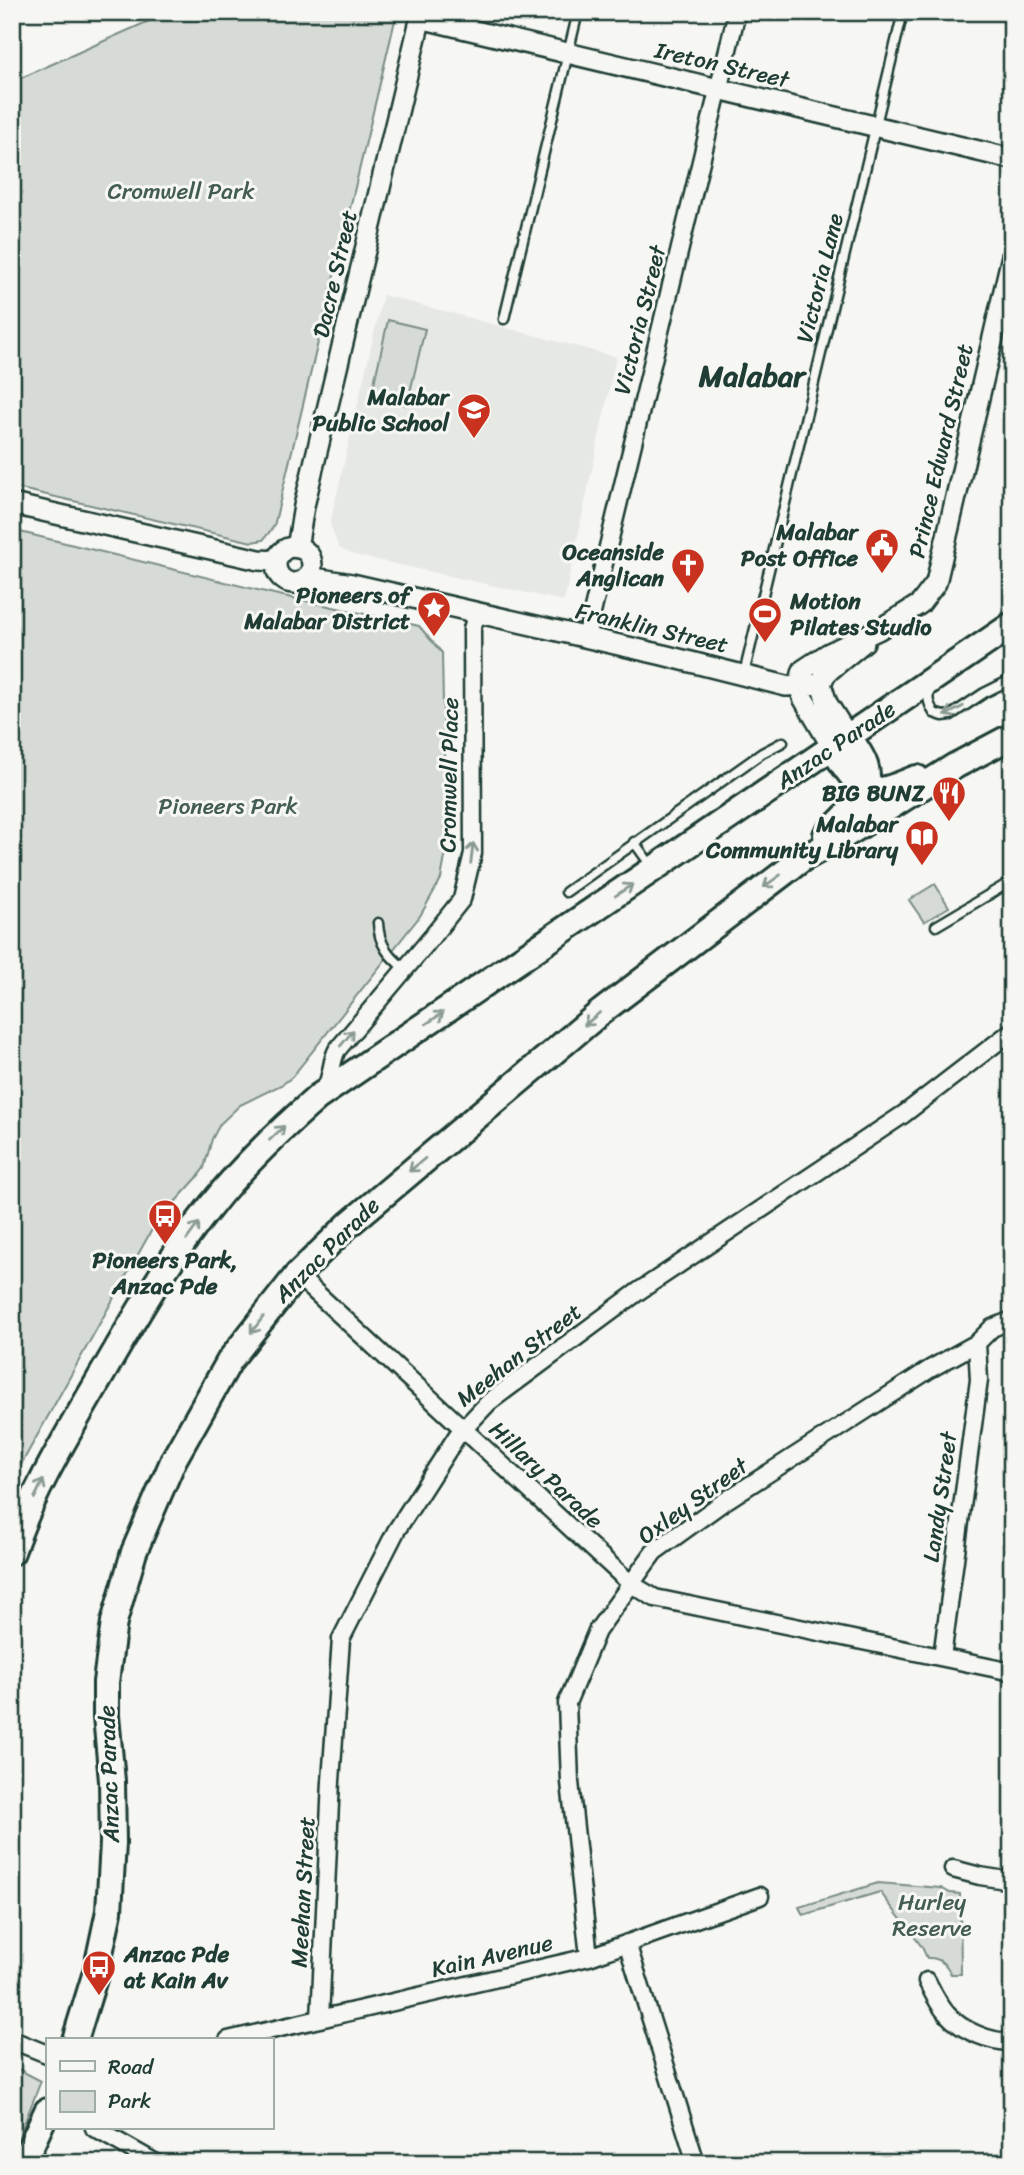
<svg xmlns="http://www.w3.org/2000/svg" width="1024" height="2175" viewBox="0 0 1024 2175" font-family="Sriracha,sans-serif">
  <style>
    .built { fill: #e6e8e4 }
    .green { fill: #d6dbd6; stroke: #7a8c85; stroke-width: 2 }
    .lines { fill: none; stroke-linecap: round; stroke-linejoin: round }
    .service-casing { stroke: #1f3d34; stroke-width: 13 }
    .minor-casing { stroke: #1f3d34; stroke-width: 21 }
    .tertiary-casing { stroke: #1f3d34; stroke-width: 24 }
    .primary-casing { stroke: #1f3d34; stroke-width: 30 }
    .service { stroke: #f6f6f2; stroke-width: 8 }
    .minor { stroke: #f6f6f2; stroke-width: 16 }
    .tertiary { stroke: #f6f6f2; stroke-width: 19 }
    .primary { stroke: #f6f6f2; stroke-width: 24 }
    .oneway { stroke: #8a9a93 }
    .labels { text-anchor: middle; dominant-baseline: central; stroke-width: 6; stroke-linejoin: round; paint-order: stroke }
    .street-label { font-size: 23px; fill: #1f3d34; stroke: #f6f6f2 }
    .park-label { font-size: 23px; fill: #445d54; stroke: #f6f6f2 }
    .poi-label { font-size: 23px; font-weight: bold; fill: #1f3d34; stroke: #f6f6f2; text-anchor: end }
    .district-label { font-size: 30px; font-weight: bold; fill: #1f3d34; stroke: #f6f6f2 }
  </style>
  <rect width="100%" height="100%" fill="#f6f6f2"/>
  <filter id="ink" filterUnits="userSpaceOnUse"><feTurbulence type="fractalNoise" baseFrequency=".0143" numOctaves="2"/><feDisplacementMap in="SourceGraphic" scale="14" xChannelSelector="R" yChannelSelector="G"/><feConvolveMatrix kernelMatrix="1 2 1 2 8 2 1 2 1" color-interpolation-filters="sRGB"/></filter>
  <g filter="url(#ink)">
    <!-- built -->
    <path class="built" d="M 383,295 L 616,357 L 564,601 L 354,555 L 339,548 L 330,524 Z"/>
    <!-- green -->
    <path class="green" d="M 169,12 L 397,12 L 274,526 L 263,540 L 252,542 L 12,487 L 12,82 Z
      M 388,320 L 425,329 L 407,405 L 371,397 Z
      M 12,530 L 274,594 L 419,626 L 442,653 L 446,852 L 441,879 L 420,916 L 292,1077 L 283,1084 L 240,1105 L 220,1124 L 212,1139 L 204,1168 L 196,1179 L 155,1224 L 12,1481 Z
      M 935,884 L 949,907 L 924,922 L 909,900 Z
      M 878,1883 L 941,1888 L 950,1893 L 960,1894 L 961,1974 L 951,1974 C 946,1963 939,1957 927,1958 L 922,1947 L 880,1892 L 803,1915 L 799,1907 Z
      M 12,2066 L 41,2081 L 12,2154 Z"/>
    <g class="lines">
      <!-- service casing -->
      <g class="service-casing">
        <path id="service" d="M 504,319 L 578,12
          M 744,674 L 903,12
          M 931,688 C 926,698 929,704 934,713 L 943,716 L 951,715 L 984,693 L 1012,679
          M 634,842 L 652,867
          M 566,892 L 762,753 L 783,742
          M 378,923 C 379,945 389,956 405,969
          M 936,926 L 1012,881"/>
      </g>
      <!-- minor casing -->
      <g class="minor-casing">
        <path id="minor" d="M 586,638 L 737,12
          M 324,1090 C 333,1077 330,1063 337,1050 L 427,943 L 462,899 L 473,853 L 472,629 L 477,613
          M 297,1275 L 631,1584 L 655,1598 L 1012,1672
          M 942,1657 L 979,1380 L 977,1343
          M 953,1869 L 980,1876 L 1012,1881
          M 627,1943 L 696,2163
          M 589,1957 L 570,1782 L 567,1703 L 597,1631 L 654,1552 L 722,1503 L 930,1369 L 977,1343 L 992,1328 L 1012,1320
          M 927,1981 C 933,1993 938,2004 947,2014 C 962,2031 990,2042 1012,2042
          M 320,2019 L 331,1781 L 341,1639 L 396,1531 L 457,1436 L 489,1402 L 639,1291 L 904,1114 L 1012,1031
          M 12,2040 L 47,2054
          M 228,2040 L 589,1957 L 760,1896
          M 94,2128 L 156,2163"/>
      </g>
      <!-- tertiary casing -->
      <g class="tertiary-casing">
        <path id="tertiary" d="M 420,18 L 1012,159
          M 12,504 L 259,560 L 276,561
          M276 565a18 18 0 1 1 36 0a18 18 0 1 1-36 0Z
          M 297,548 L 304,506 L 422,12
          M 308,577 L 352,584 L 663,655 L 786,686 L 821,684
          M 848,736 L 827,703 L 821,684 L 825,675 L 830,670 L 864,642
          M 832,747 L 803,698 L 799,685 L 803,670 L 829,653 L 878,630 L 920,604 L 936,583 L 1012,256"/>
      </g>
      <!-- primary casing -->
      <g class="primary-casing">
        <path id="primary" d="M 832,747 C 843,764 856,791 880,790 C 892,789 905,782 917,778
          M 826,835 C 844,817 875,794 865,765 C 862,755 854,745 848,736
          M 12,1552 C 31,1495 63,1442 93,1390 C 129,1328 165,1263 210,1207 C 242,1166 279,1131 318,1097 L 1012,625
          M 75,2040 L 96,1972 L 109,1911 L 113,1843 L 112,1781 L 106,1716 L 106,1682 L 114,1622 L 134,1552 L 174,1459 L 230,1360 L 297,1275 L 349,1224 L 601,1012 L 802,859 L 842,837 L 955,766 L 1012,736
          M 23,2163 L 47,2111"/>
      </g>
      <!-- service -->
      <use href="#service" class="service"/>
      <!-- minor -->
      <use href="#minor" class="minor"/>
      <!-- tertiary -->
      <use href="#tertiary" class="tertiary"/>
      <!-- primary -->
      <use href="#primary" class="primary"/>
    </g>
    <!-- one-way arrows -->
    <defs><path id="oneway-shaft" d="M-6 0H5M1.5-3L5.5 0L1.5 3" fill="none" stroke-width="1.6" stroke-linecap="round" stroke-linejoin="round" transform="scale(1.75)"/></defs>
    <g class="oneway">
      <use href="#oneway-shaft" transform="translate(954 711) rotate(153)"/>
      <use href="#oneway-shaft" transform="translate(472 853) rotate(-83)"/>
      <use href="#oneway-shaft" transform="translate(772 881) rotate(144)"/>
      <use href="#oneway-shaft" transform="translate(624 890) rotate(-34)"/>
      <use href="#oneway-shaft" transform="translate(435 1018) rotate(-34)"/>
      <use href="#oneway-shaft" transform="translate(592 1019) rotate(140)"/>
      <use href="#oneway-shaft" transform="translate(347 1038) rotate(-50)"/>
      <use href="#oneway-shaft" transform="translate(277 1133) rotate(-44)"/>
      <use href="#oneway-shaft" transform="translate(417 1165) rotate(140)"/>
      <use href="#oneway-shaft" transform="translate(193 1231) rotate(-54)"/>
      <use href="#oneway-shaft" transform="translate(257 1325) rotate(127)"/>
      <use href="#oneway-shaft" transform="translate(39 1489) rotate(-64)"/>
    </g>
  </g>
  <!-- icons -->
  <defs>
    <g id="school-pin" transform="scale(1.75)"><path d="M0 17L-7.5 6A9.5 9.5 0 1 1 7.5 6Z" fill="#c8321e" stroke="#f6f6f2"/><path d="M0-5L7-2L0 1L-7-2ZM-4 1L0 2.5L4 1V4Q0 6-4 4Z" fill="#fff"/></g>
    <g id="civic-pin" transform="scale(1.75)"><path d="M0 17L-7.5 6A9.5 9.5 0 1 1 7.5 6Z" fill="#c8321e" stroke="#f6f6f2"/><path d="M-.6-6.5H3V-4.5H.6V-3L4-1V1h2V6H-6V1h2V-1L-.6-3ZM-1.2 2.5V6h2.4V2.5Z" fill="#fff"/></g>
    <g id="church-pin" transform="scale(1.75)"><path d="M0 17L-7.5 6A9.5 9.5 0 1 1 7.5 6Z" fill="#c8321e" stroke="#f6f6f2"/><path d="M-1.2-6h2.4v3.5h3.3v2.4h-3.3V6h-2.4V-.1h-3.3v-2.4h3.3Z" fill="#fff"/></g>
    <g id="sight-pin" transform="scale(1.75)"><path d="M0 17L-7.5 6A9.5 9.5 0 1 1 7.5 6Z" fill="#c8321e" stroke="#f6f6f2"/><path d="M0-6L1.8-2.2L6-1.7L2.9 1.2L3.7 5.4L0 3.3L-3.7 5.4L-2.9 1.2L-6-1.7L-1.8-2.2Z" fill="#fff"/></g>
    <g id="stadium-pin" transform="scale(1.75)"><path d="M0 17L-7.5 6A9.5 9.5 0 1 1 7.5 6Z" fill="#c8321e" stroke="#f6f6f2"/><path d="M0-5a6.5 5 0 1 0 0 10a6.5 5 0 1 0 0-10ZM-3.5-1.8h7v3.6h-7Z" fill="#fff"/></g>
    <g id="restaurant-pin" transform="scale(1.75)"><path d="M0 17L-7.5 6A9.5 9.5 0 1 1 7.5 6Z" fill="#c8321e" stroke="#f6f6f2"/><path d="M-5-6h1v4h1v-4h1v4h1v-4h1v5L-1.5 .5V6h-2V.5L-5-1ZM5-6V6H3V1.5H1.5Q1.5-4 5-6Z" fill="#fff"/></g>
    <g id="library-pin" transform="scale(1.75)"><path d="M0 17L-7.5 6A9.5 9.5 0 1 1 7.5 6Z" fill="#c8321e" stroke="#f6f6f2"/><path d="M-6-4Q-3-5.5-.7-3.5V5Q-3 3-6 4ZM6-4Q3-5.5 .7-3.5V5Q3 3 6 4Z" fill="#fff"/></g>
    <g id="bus-pin" transform="scale(1.75)"><path d="M0 17L-7.5 6A9.5 9.5 0 1 1 7.5 6Z" fill="#c8321e" stroke="#f6f6f2"/><path d="M-5-6H5V4H4V6H2V4H-2V6H-4V4H-5ZM-3.5-4V0h7V-4ZM-3.5 1.2v1.5H-2V1.2ZM2 1.2v1.5H3.5V1.2Z" fill="#fff"/></g>
  </defs>
  <g fill-rule="evenodd">
    <use href="#school-pin" x="474" y="410"/>
    <use href="#civic-pin" x="882" y="545"/>
    <use href="#church-pin" x="688" y="565"/>
    <use href="#sight-pin" x="434" y="608"/>
    <use href="#stadium-pin" x="765" y="614"/>
    <use href="#restaurant-pin" x="949" y="793"/>
    <use href="#library-pin" x="922" y="837"/>
    <use href="#bus-pin" x="165" y="1216"/>
    <use href="#bus-pin" x="99" y="1967"/>
  </g>
  <g class="labels">
    <!-- street labels -->
    <g class="street-label">
      <text transform="translate(722 65) rotate(13)">Ireton Street</text>
      <text transform="translate(335 274) rotate(-77)">Dacre Street</text>
      <text transform="translate(820 278) rotate(-76)">Victoria Lane</text>
      <text transform="translate(640 320) rotate(-76)">Victoria Street</text>
      <text transform="translate(941 451) rotate(-77)">Prince Edward Street</text>
      <text transform="translate(652 628) rotate(13)">Franklin Street</text>
      <text transform="translate(836 745) rotate(-34)">Anzac Parade</text>
      <text transform="translate(449 775) rotate(-89)">Cromwell Place</text>
      <text transform="translate(327 1250) rotate(-45)">Anzac Parade</text>
      <text transform="translate(519 1355) rotate(-38)">Meehan Street</text>
      <text transform="translate(546 1475) rotate(43)">Hillary Parade</text>
      <text transform="translate(940 1497) rotate(-82)">Landy Street</text>
      <text transform="translate(693 1501) rotate(-36)">Oxley Street</text>
      <text transform="translate(109 1774) rotate(-92)">Anzac Parade</text>
      <text transform="translate(303 1892) rotate(-87)">Meehan Street</text>
      <text transform="translate(492 1956) rotate(-13)">Kain Avenue</text>
    </g>
    <!-- park labels -->
    <g class="park-label">
      <text x="181" y="191">Cromwell Park</text>
      <text x="228" y="806">Pioneers Park</text>
      <text x="932" y="1902">Hurley<tspan x="932" dy="26">Reserve</tspan></text>
    </g>
    <!-- poi labels -->
    <g class="poi-label">
      <text x="449" y="397">Malabar<tspan x="449" dy="26">Public School</tspan></text>
      <text x="858" y="532">Malabar<tspan x="858" dy="26">Post Office</tspan></text>
      <text x="664" y="552">Oceanside<tspan x="664" dy="26">Anglican</tspan></text>
      <text x="410" y="595">Pioneers of<tspan x="410" dy="26">Malabar District</tspan></text>
      <text x="790" y="601" text-anchor="start">Motion<tspan x="790" dy="26">Pilates Studio</tspan></text>
      <text x="925" y="793">BIG BUNZ</text>
      <text x="898" y="824">Malabar<tspan x="898" dy="26">Community Library</tspan></text>
      <text x="165" y="1260" text-anchor="middle">Pioneers Park,<tspan x="165" dy="26">Anzac Pde</tspan></text>
      <text x="124" y="1954" text-anchor="start">Anzac Pde<tspan x="124" dy="26">at Kain Av</tspan></text>
    </g>
    <!-- district labels -->
    <g class="district-label">
      <text x="752" y="376">Malabar</text>
    </g>
  </g>
  <!-- margin -->
  <rect width="1024" height="2175" fill="none" stroke="#f6f6f2" stroke-width="42"/>
  <rect x="21" y="21" width="982" height="2133" fill="none" stroke="#1f3d34" stroke-width="2.5" filter="url(#ink)"/>
  <!-- legend -->
  <rect x="46" y="2038" width="228" height="91" fill="#f6f6f2" stroke="#a0aca6" stroke-width="2"/>
  <rect x="60" y="2061" width="35" height="10" fill="#f6f6f2" stroke="#a0aca6" stroke-width="2"/>
  <text x="108" y="2074" font-size="21" fill="#1f3d34">Road</text>
  <rect x="60" y="2091" width="35" height="21" fill="#d6dbd6" stroke="#a0aca6" stroke-width="2"/>
  <text x="108" y="2108" font-size="21" fill="#1f3d34">Park</text>
</svg>
